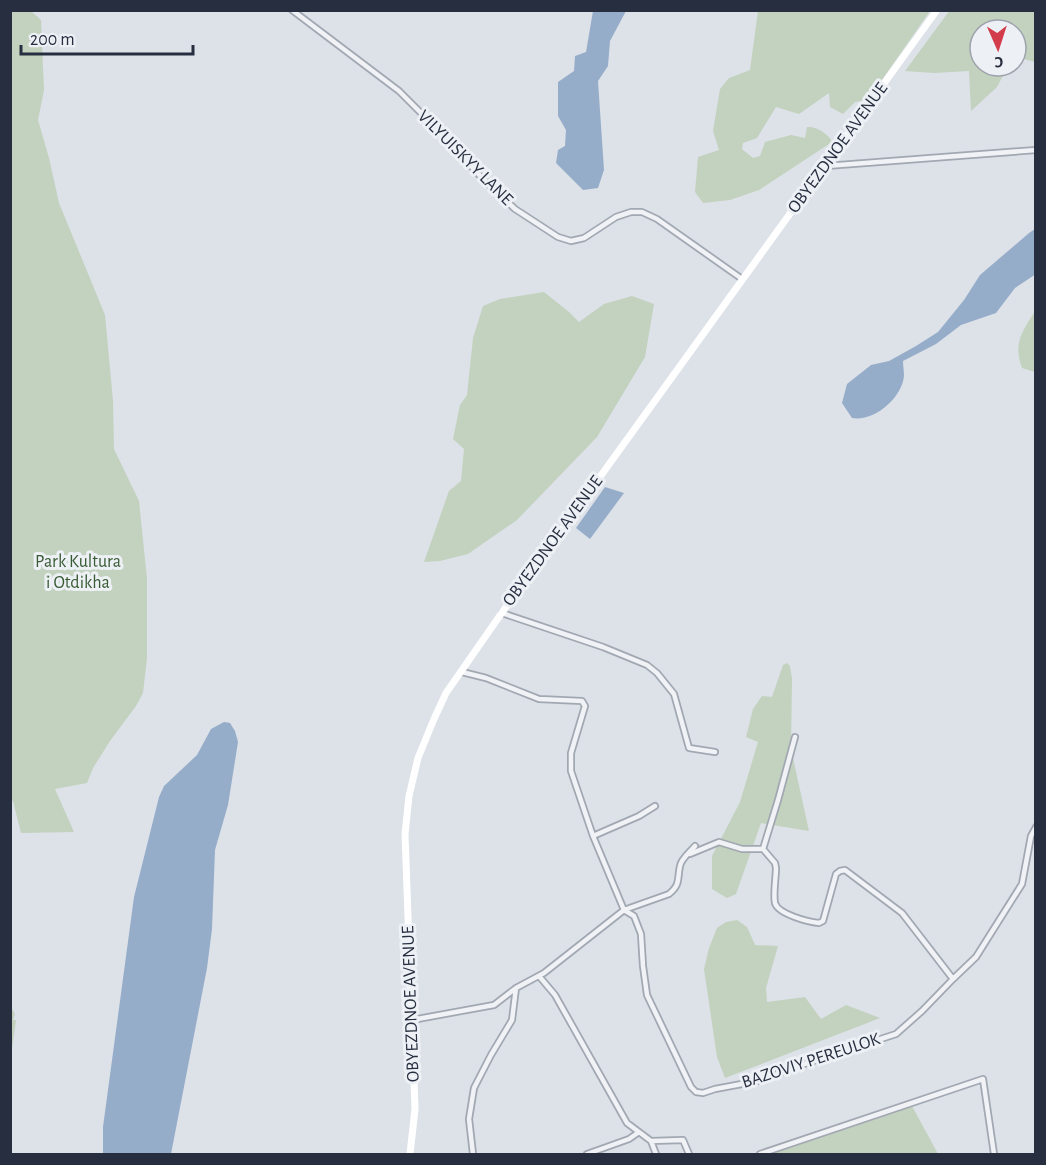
<svg xmlns="http://www.w3.org/2000/svg" width="1046" height="1165" viewBox="0 0 1046 1165" font-family="'Alegreya Sans',sans-serif">
  <style>
    .green { fill: #c2d2be }
    .water { fill: #96adca }
    .lines { fill: none; stroke-linecap: round; stroke-linejoin: round }
    .street-casing { stroke: #a2a8b2; stroke-width: 8 }
    .street { stroke: #f0f2f6; stroke-width: 4.5 }
    .secondary { stroke: #fff; stroke-width: 7 }
    .labels { text-anchor: middle; dominant-baseline: central; stroke-width: 6; stroke-linejoin: round; paint-order: stroke }
    .street-label { font-size: 18px; fill: #262e3f; stroke: #edf0f5 }
    .park-label { font-size: 18px; fill: #385b33; stroke: #edf0f5 }
  </style>
  <rect width="100%" height="100%" fill="#dde1e8"/>
  <!-- green -->
  <path class="green" d="M 30,10 L 41,20 L 44,90 L 38,120 L 49,158 L 59,203 L 105,315 L 113,401 L 114,449 L 139,501 L 147,579 L 147,658 L 143,693 L 136,706 L 110,741 L 93,768 L 87,783 L 55,789 L 74,832 L 21,833 L 13,801 L 11,801 L 10,11 Z
    M 950,10 L 1035,11 L 1035,62 L 1016,57 L 1016,30 L 980,30 L 980,66 L 1008,66 L 997,87 L 971,111 L 969,71 L 934,73 L 905,71 Z
    M 758,11 L 930,11 L 868,100 L 855,102 L 843,114 L 830,107 L 829,93 L 799,114 L 776,107 L 757,138 L 743,143 L 742,149 L 753,158 L 760,156 L 765,142 L 791,135 L 805,138 L 807,127 C 816,126 829,134 832,142 L 759,190 L 730,200 L 703,203 L 695,192 L 698,157 L 719,150 L 713,131 L 720,89 L 729,78 L 750,70 Z
    M 544,292 L 569,312 L 579,322 L 604,304 L 632,296 L 654,304 L 645,357 L 597,437 L 517,520 L 468,554 L 440,561 L 424,562 L 449,491 L 461,481 L 464,449 L 453,439 L 460,405 L 467,395 L 473,338 L 483,306 L 500,299 Z
    M 1035,311 L 1036,372 L 1035,372 L 1022,368 C 1013,343 1022,332 1035,311 Z
    M 787,663 L 790,666 L 792,679 L 791,749 L 809,831 L 761,823 L 736,894 L 727,898 L 712,889 L 712,856 L 740,802 L 758,742 L 746,737 L 753,709 L 762,696 L 772,697 L 783,665 Z
    M 737,920 L 747,927 L 755,945 L 778,946 L 766,988 L 767,1002 L 805,997 L 821,1019 L 846,1005 L 880,1018 L 725,1078 L 717,1057 L 704,969 L 709,948 L 717,928 L 726,922 Z
    M 11,1007 L 15,1014 L 13,1020 L 16,1020 L 11,1056 Z
    M 912,1106 L 938,1154 L 770,1154 Z"/>
  <!-- water -->
  <path class="water" d="M 593,11 L 626,11 L 610,41 L 608,66 L 598,81 L 604,170 L 598,188 L 583,190 L 556,163 L 558,150 L 565,146 L 566,130 L 558,116 L 558,82 L 574,71 L 575,56 L 586,52 Z
    M 1035,229 L 1036,273 L 1033,276 L 1015,288 L 996,313 L 961,325 L 936,344 L 903,361 C 903,366 904,371 904,376 C 902,398 874,422 852,418 L 842,403 L 847,384 L 871,365 L 889,361 L 916,346 L 938,332 L 964,300 L 980,275 L 1029,233 Z
    M 605,487 L 624,493 L 590,539 L 576,528 Z
    M 224,722 L 230,723 L 235,731 L 238,742 L 228,805 L 215,850 L 212,929 L 207,968 L 171,1154 L 103,1154 L 103,1127 L 134,897 L 159,797 L 164,786 L 197,755 L 211,729 Z"/>
  <g class="lines">
    <!-- street casing -->
    <g class="street-casing">
      <path id="street" d="M 292,10 L 399,91 L 440,132 L 482,178 L 515,209 L 558,237 L 571,241 L 584,238 L 616,217 L 631,212 L 642,212 L 657,219 L 742,279
        M 826,166 L 1036,150
        M 502,613 L 603,647 L 647,665 L 657,673 L 674,694 L 689,748 L 715,752
        M 462,672 L 486,678 L 539,699 L 582,701 L 585,706 L 571,753 L 571,771 L 593,836 L 624,910 L 634,916 L 641,934 L 643,966 L 647,995 L 691,1087 L 696,1092 L 703,1093 L 715,1089 L 763,1080 L 795,1067 L 896,1034 L 922,1011 L 953,979 L 976,957 L 1022,884 L 1031,836 L 1036,827
        M 593,836 L 639,816 L 655,806
        M 763,849 L 775,863 L 776,868 C 776,877 773,894 775,903 C 778,914 808,922 819,923 L 823,921 L 836,874 L 840,871 L 845,870 L 902,913 L 953,979
        M 690,854 L 719,842 L 742,849 L 763,849 L 778,800 L 795,737
        M 539,976 L 555,995 L 627,1123 L 651,1141 L 656,1154
        M 412,1020 L 494,1005 L 516,988 L 544,973 L 624,910 L 669,894 C 681,884 677,879 680,866 C 681,859 690,852 695,846
        M 651,1141 L 683,1140 L 689,1154
        M 473,1154 L 469,1119 L 474,1088 L 491,1055 L 512,1020 L 516,988
        M 587,1154 L 629,1139 L 639,1132
        M 760,1154 L 983,1079 L 994,1154"/>
    </g>
    <!-- street -->
    <use href="#street" class="street"/>
    <!-- secondary -->
    <path class="secondary" d="M 410,1154 L 415,1109 L 405,834 L 409,796 L 418,758 L 434,719 L 446,693 L 501,614 L 937,10"/>
  </g>
  <g class="labels">
    <!-- street labels -->
    <g class="street-label">
      <text transform="translate(838 148) rotate(-54)">OBYEZDNOE AVENUE</text>
      <text transform="translate(465 158) rotate(45)">VILYUISKYY LANE</text>
      <text transform="translate(553 541) rotate(-54)">OBYEZDNOE AVENUE</text>
      <text transform="translate(411 1004) rotate(-92)">OBYEZDNOE AVENUE</text>
      <text transform="translate(811 1061) rotate(-18)">BAZOVIY PEREULOK</text>
    </g>
    <!-- park labels -->
    <g class="park-label">
      <text x="78" y="562">Park Kultura<tspan x="78" dy="21">i Otdikha</tspan></text>
    </g>
  </g>
  <!-- border -->
  <rect width="1046" height="1165" fill="none" stroke="#262e3f" stroke-width="24"/>
  <!-- north arrow -->
  <g transform="translate(998 48) rotate(177)"><circle r="28" fill="#edf0f5" stroke="#9da2ac" stroke-width="1.5"/>
  <path d="M0-4.5L10 22L0 15L-10 22Z" fill="#d33c4b"/>
  <text y="-9" font-size="16" font-weight="bold" text-anchor="middle" fill="#262e3f">С</text>
  </g>
  <!-- scale -->
  <path d="M21 45v9h172v-9" fill="none" stroke="#262e3f" stroke-width="3"/>
  <text x="30" y="45" font-size="18" fill="#262e3f" stroke="#edf0f5" stroke-width="4.5" paint-order="stroke">200 m</text>
</svg>
